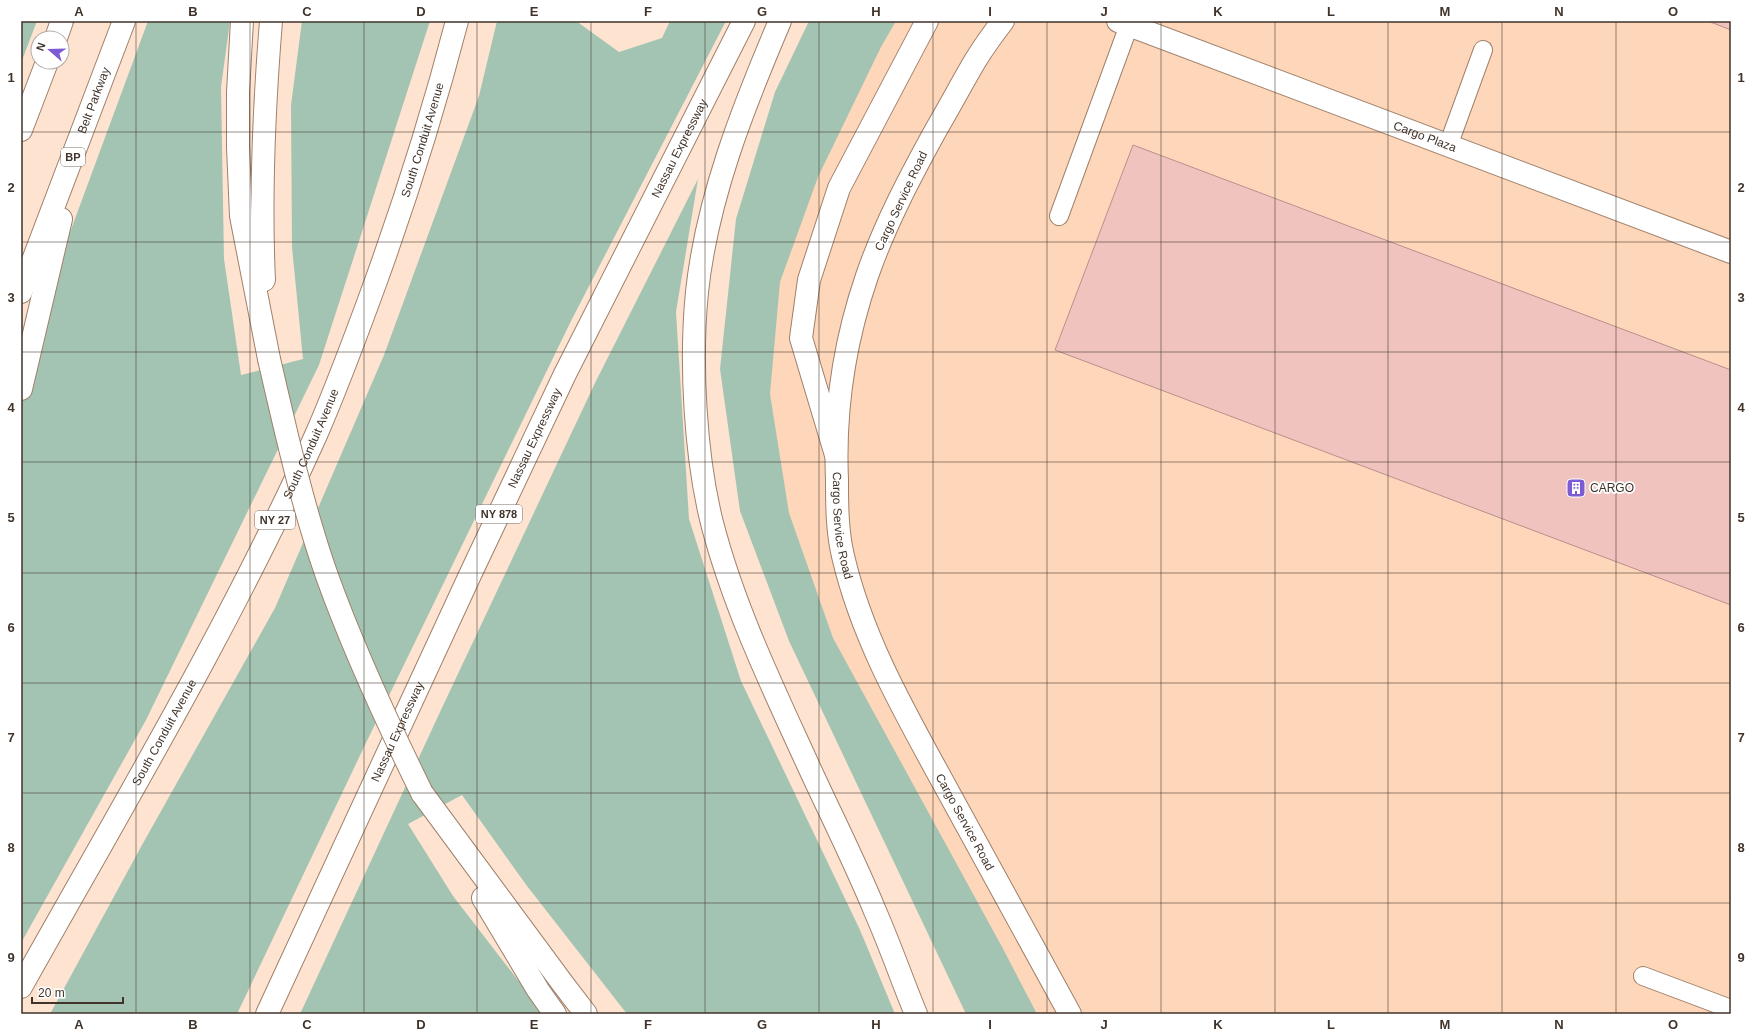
<svg xmlns="http://www.w3.org/2000/svg" width="1752" height="1035" viewBox="0 0 1752 1035" font-family="Arial,sans-serif">
  <style>
    .built { fill: #fed6b9 }
    .green { fill: #a4c4b3 }
    .building { fill: #f0c3bf; stroke: #b8908c }
    .lines { fill: none; stroke-linecap: round; stroke-linejoin: round }
    .service-casing { stroke: #9f806b; stroke-width: 20 }
    .minor-casing { stroke: #9f806b; stroke-width: 24 }
    .primary-casing { stroke: #9f806b; stroke-width: 24 }
    .motorway-casing { stroke: #9f806b; stroke-width: 24 }
    .service { stroke: #fff; stroke-width: 18 }
    .minor { stroke: #fff; stroke-width: 22 }
    .primary { stroke: #fff; stroke-width: 22 }
    .motorway { stroke: #fff; stroke-width: 22 }
    .motorway-bridge-casing { stroke: #9f806b; stroke-width: 24; stroke-linecap: butt }
    .motorway-bridge { stroke: #fff; stroke-width: 22 }
    .grid { fill: none; stroke: #40332a; stroke-width: 1; stroke-opacity: 0.55 }
    .labels { text-anchor: middle; dominant-baseline: central; stroke-width: 3.5; stroke-linejoin: round; paint-order: stroke }
    .shield { fill: #fff; stroke: #79706a; stroke-width: 1 }
    .shield-label { font-size: 11px; font-weight: bold; fill: #40332a }
    .street-label { font-size: 12px; fill: #40332a; stroke: #fff }
    .poi-label { font-size: 12px; fill: #40332a; stroke: #fff; text-anchor: start }
    .neatline { fill: none; stroke: #40332a; stroke-width: 1.5 }
    .grid-label { font-size: 13px; text-anchor: middle; font-weight: bold; fill: #40332a }
  </style>
  <rect width="100%" height="100%" fill="#fee3d0"/>
  <!-- built -->
  <path class="built" d="M 870,21 L 1731,21 L 1731,1014 L 1014,1014 L 752,472 L 781,203 Z"/>
  <!-- green -->
  <path class="green" d="M 21,21 L 37,21 L 21,63 Z
    M 148,21 L 230,21 L 221,87 L 224,259 L 241,375 L 303,359 L 292,247 L 291,105 L 302,21 L 430,21 L 319,365 L 146,720 L 21,943 L 21,365 Z
    M 497,21 L 576,21 L 619,52 L 662,38 L 670,21 L 726,21 L 571,321 L 364,747 L 237,1014 L 50,1014 L 142,845 L 275,608 L 384,355 L 479,96 Z
    M 809,21 L 896,21 L 881,47 L 818,177 L 780,282 L 770,394 L 789,513 L 833,638 L 1001,945 L 1037,1014 L 966,1014 L 789,641 L 740,511 L 720,369 L 736,219 L 775,92 Z
    M 698,179 L 676,312 L 689,519 L 741,681 L 860,930 L 895,1014 L 627,1014 L 527,886 L 462,795 L 408,824 L 453,896 L 544,1014 L 300,1014 L 440,712 L 595,383 Z"/>
  <!-- building -->
  <path class="building" d="M 1708,21 L 1731,21 L 1731,30 Z
    M 1133,145 L 1731,370 L 1731,605 L 1055,350 Z"/>
  <g class="lines">
    <!-- service casing -->
    <g class="service-casing">
      <path id="service" d="M 1448,146 L 1483,50
        M 1059,216 L 1129,25
        M 1643,976 L 1731,1009"/>
    </g>
    <!-- minor casing -->
    <g class="minor-casing">
      <g id="minor">
        <path id="s1" d="M 1003,21 C 993,34 983,48 975,61 C 962,83 950,106 937,128 C 911,175 885,224 867,276 C 845,340 834,411 837,480 C 837,504 837,531 843,556 C 862,638 904,711 944,784 C 986,861 1028,937 1070,1014"/>
        <path id="s2" d="M 1118,21 L 1731,252"/>
      </g>
    </g>
    <!-- primary casing -->
    <g class="primary-casing">
      <g id="primary">
        <path id="s3" d="M 21,987 C 123,805 230,626 316,435 C 338,385 357,333 376,281 C 407,195 434,109 457,21"/>
      </g>
    </g>
    <!-- motorway casing -->
    <g class="motorway-casing">
      <g id="motorway">
        <path d="M 242,21 L 238,92 L 238,147 L 241,216 L 269,359"/>
        <path d="M 780,21 C 743,108 707,198 697,292 C 690,362 695,455 712,523 C 734,608 773,688 809,767 C 831,815 855,862 875,911 C 890,945 902,980 916,1014"/>
        <path d="M 56,38 L 62,21"/>
        <path d="M 21,130 L 47,62"/>
        <path d="M 264,280 C 260,194 264,107 271,21"/>
        <path id="s4" d="M 21,292 L 124,21"/>
        <path d="M 21,389 L 61,219"/>
        <path d="M 836,455 L 801,338 L 809,280 L 839,188 L 927,21"/>
        <path d="M 422,793 L 563,984 L 586,1014"/>
        <path d="M 483,898 L 538,990 L 555,1014"/>
        <path id="s5" d="M 267,1014 L 470,575 L 565,374 L 744,21"/>
      </g>
    </g>
    <!-- service -->
    <use href="#service" class="service"/>
    <!-- minor -->
    <use href="#minor" class="minor"/>
    <!-- primary -->
    <use href="#primary" class="primary"/>
    <!-- motorway -->
    <use href="#motorway" class="motorway"/>
    <!-- motorway-bridge casing -->
    <g class="motorway-bridge-casing">
      <path id="motorway-bridge" d="M 269,359 C 286,432 302,505 327,576 C 354,651 387,722 422,793"/>
    </g>
    <!-- motorway-bridge -->
    <use href="#motorway-bridge" class="motorway-bridge"/>
  </g>
  <!-- grid -->
  <path class="grid" d="M 136,21 L 136,1014M 250,21 L 250,1014M 364,21 L 364,1014M 477,21 L 477,1014M 591,21 L 591,1014M 705,21 L 705,1014M 819,21 L 819,1014M 933,21 L 933,1014M 1047,21 L 1047,1014M 1161,21 L 1161,1014M 1275,21 L 1275,1014M 1388,21 L 1388,1014M 1502,21 L 1502,1014M 1616,21 L 1616,1014M 21,132 L 1731,132M 21,242 L 1731,242M 21,352 L 1731,352M 21,462 L 1731,462M 21,573 L 1731,573M 21,683 L 1731,683M 21,793 L 1731,793M 21,903 L 1731,903"/>
  <!-- icons -->
  <defs>
    <g id="building-square" transform="scale(1)"><rect x="-9" y="-9" width="18" height="18" rx="4" fill="#7d5bd5" stroke="#fff"/><path d="M-4-6H4V6H1V3H-1V6H-4ZM-2.5-4.3h1.7v1.8h-1.7ZM.8-4.3h1.7v1.8H.8ZM-2.5-1h1.7V.8h-1.7ZM.8-1h1.7V.8H.8Z" fill="#fff"/></g>
  </defs>
  <g fill-rule="evenodd">
    <use href="#building-square" x="1576" y="488"/>
  </g>
  <g class="labels">
    <!-- shield labels -->
    <g class="shield">
      <rect x="61" y="148" width="24" height="18" rx="3"/>
      <rect x="476" y="505" width="46" height="18" rx="3"/>
      <rect x="255" y="511" width="40" height="18" rx="3"/>
    </g>
    <g class="shield-label">
      <text x="73" y="157">BP</text>
      <text x="499" y="514">NY 878</text>
      <text x="275" y="520">NY 27</text>
    </g>
    <!-- street labels -->
    <g class="street-label">
      <text stroke="none"><textPath href="#s4" startOffset="205">Belt Parkway</textPath></text>
      <text stroke="none"><textPath href="#s2" startOffset="328">Cargo Plaza</textPath></text>
      <text stroke="none"><textPath href="#s3" startOffset="940">South Conduit Avenue</textPath></text>
      <text stroke="none"><textPath href="#s5" startOffset="959">Nassau Expressway</textPath></text>
      <text transform="translate(901 201) rotate(-65)">Cargo Service Road</text>
      <text stroke="none"><textPath href="#s5" startOffset="635">Nassau Expressway</textPath></text>
      <text stroke="none"><textPath href="#s3" startOffset="616">South Conduit Avenue</textPath></text>
      <text stroke="none"><textPath href="#s1" startOffset="543">Cargo Service Road</textPath></text>
      <text stroke="none"><textPath href="#s3" startOffset="292">South Conduit Avenue</textPath></text>
      <text stroke="none"><textPath href="#s5" startOffset="311">Nassau Expressway</textPath></text>
      <text stroke="none"><textPath href="#s1" startOffset="867">Cargo Service Road</textPath></text>
    </g>
    <!-- poi labels -->
    <g class="poi-label">
      <text x="1590" y="488">CARGO</text>
    </g>
  </g>
  <!-- border -->
  <rect width="1752" height="1035" fill="none" stroke="#ffffff" stroke-width="44"/>
  <!-- north arrow -->
  <g transform="translate(50 50) rotate(290)"><circle r="19" fill="#ffffff" stroke="#b3adaa"/>
  <path d="M0-3L7 15L0 10L-7 15Z" fill="#7d5bd5"/>
  <text y="-6" font-size="11" font-weight="bold" text-anchor="middle" fill="#40332a">N</text>
  </g>
  <!-- scale -->
  <path d="M32 997v6h91v-6" fill="none" stroke="#40332a" stroke-width="2"/>
  <text x="38" y="997" font-size="12" fill="#40332a" stroke="#ffffff" stroke-width="3" paint-order="stroke">20 m</text>
  <rect x="22" y="22" width="1708" height="991" class="neatline"/>
  <g class="grid-label">
    <text x="79" y="16">A</text>
    <text x="193" y="16">B</text>
    <text x="307" y="16">C</text>
    <text x="421" y="16">D</text>
    <text x="534" y="16">E</text>
    <text x="648" y="16">F</text>
    <text x="762" y="16">G</text>
    <text x="876" y="16">H</text>
    <text x="990" y="16">I</text>
    <text x="1104" y="16">J</text>
    <text x="1218" y="16">K</text>
    <text x="1331" y="16">L</text>
    <text x="1445" y="16">M</text>
    <text x="1559" y="16">N</text>
    <text x="1673" y="16">O</text>
    <text x="11" y="82">1</text>
    <text x="1741" y="82">1</text>
    <text x="11" y="192">2</text>
    <text x="1741" y="192">2</text>
    <text x="11" y="302">3</text>
    <text x="1741" y="302">3</text>
    <text x="11" y="412">4</text>
    <text x="1741" y="412">4</text>
    <text x="11" y="522">5</text>
    <text x="1741" y="522">5</text>
    <text x="11" y="632">6</text>
    <text x="1741" y="632">6</text>
    <text x="11" y="742">7</text>
    <text x="1741" y="742">7</text>
    <text x="11" y="852">8</text>
    <text x="1741" y="852">8</text>
    <text x="11" y="962">9</text>
    <text x="1741" y="962">9</text>
    <text x="79" y="1029">A</text>
    <text x="193" y="1029">B</text>
    <text x="307" y="1029">C</text>
    <text x="421" y="1029">D</text>
    <text x="534" y="1029">E</text>
    <text x="648" y="1029">F</text>
    <text x="762" y="1029">G</text>
    <text x="876" y="1029">H</text>
    <text x="990" y="1029">I</text>
    <text x="1104" y="1029">J</text>
    <text x="1218" y="1029">K</text>
    <text x="1331" y="1029">L</text>
    <text x="1445" y="1029">M</text>
    <text x="1559" y="1029">N</text>
    <text x="1673" y="1029">O</text>
  </g>
</svg>
